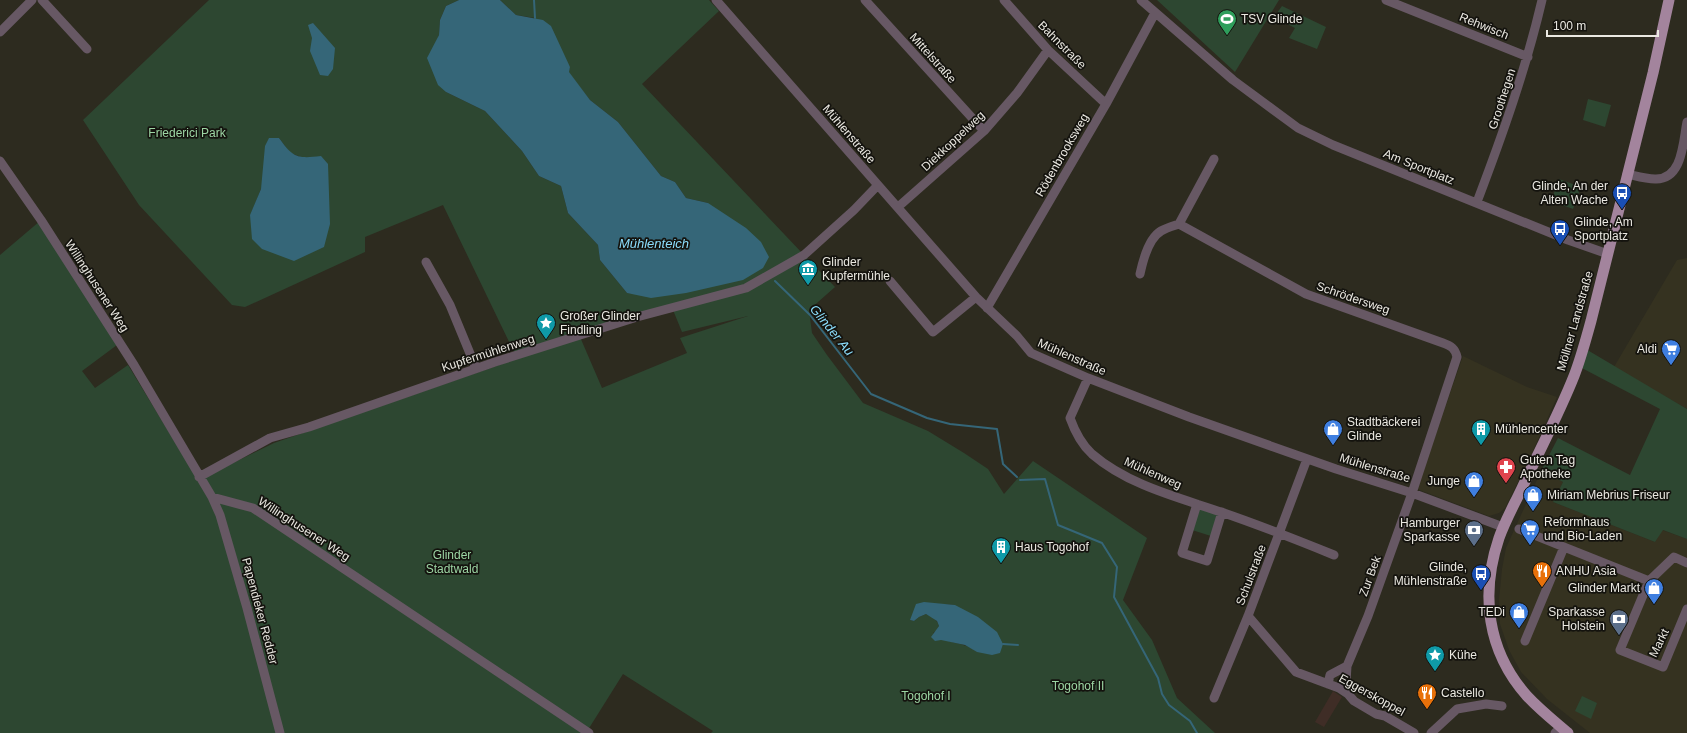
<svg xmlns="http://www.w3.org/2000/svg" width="1687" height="733" viewBox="0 0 1687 733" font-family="Helvetica,sans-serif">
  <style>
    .built { fill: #353220 }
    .industrial { fill: #3f2d26 }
    .green { fill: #2d4731; fill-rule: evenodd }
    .water { fill: #356678 }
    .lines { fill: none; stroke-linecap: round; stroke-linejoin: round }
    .stream { stroke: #356678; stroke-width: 2 }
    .minor { stroke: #675864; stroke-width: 9 }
    .major { stroke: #a3849d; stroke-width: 11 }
    .labels { text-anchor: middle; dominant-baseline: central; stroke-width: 3.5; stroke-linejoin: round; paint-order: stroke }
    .poi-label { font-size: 12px; fill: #ebe9e2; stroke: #14130e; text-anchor: start }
    .street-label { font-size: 12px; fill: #ebe9e2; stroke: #14130e }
    .park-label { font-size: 12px; fill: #9dd6a4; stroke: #14130e }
    .water-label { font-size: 13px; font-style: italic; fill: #8bddfc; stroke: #14130e }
  </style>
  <rect width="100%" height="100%" fill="#2d2b1f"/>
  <!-- built -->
  <path class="built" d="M 1687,258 L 1687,409 L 1614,367 L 1677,260 Z
    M 1463,356 L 1527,387 L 1557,397 L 1527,464 L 1505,508 L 1499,513 L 1489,516 L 1417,489 Z
    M 1541,471 L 1563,482 L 1553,502 L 1655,542 L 1662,530 L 1687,539 L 1687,733 L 1590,733 L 1547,699 L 1521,672 L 1509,650 L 1500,624 L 1499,600 L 1502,569 L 1506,548 Z"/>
  <!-- industrial -->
  <path class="industrial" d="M 1333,691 L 1342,697 L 1324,727 L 1315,722 Z"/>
  <!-- green -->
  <path class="green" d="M 209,0 L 459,0 L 446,6 L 440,20 L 439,35 L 434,47 L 446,92 L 485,111 L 522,151 L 539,176 L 561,186 L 568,213 L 598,245 L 600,260 L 627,293 L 637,294 L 708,203 L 686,198 L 675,182 L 661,176 L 618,122 L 590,100 L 568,72 L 570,67 L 535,18 L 516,15 L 500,0 L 709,0 L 719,11 L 642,84 L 803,254 L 744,286 L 515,354 L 443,205 L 365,237 L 365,252 L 245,307 L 232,305 L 139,205 L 83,120 ZM 279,138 L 290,153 L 304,158 L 250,216 L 261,189 Z
    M 1157,0 L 1279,0 L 1235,72 Z
    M 1282,6 L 1326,27 L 1317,49 L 1289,38 L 1295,28 L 1274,17 Z
    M 1588,99 L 1611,105 L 1605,127 L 1583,120 Z
    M 1559,179 L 1581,187 L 1573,209 L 1551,201 Z
    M 40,221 L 117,345 L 82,371 L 95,388 L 128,365 L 198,480 L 274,443 L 580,337 L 602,388 L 687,353 L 680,338 L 748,316 L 682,332 L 673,310 L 746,288 L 804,255 L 835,287 L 809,310 L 812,333 L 827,355 L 863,403 L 928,431 L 964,453 L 988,469 L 1004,494 L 1033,461 L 1147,538 L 1123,600 L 1152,640 L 1177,698 L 1215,733 L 711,733 L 713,731 L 623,674 L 586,733 L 0,733 L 0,255 ZM 940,604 L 955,605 L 977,652 C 964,641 948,645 933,633 L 936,631 L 939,626 C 937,619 932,617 926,614 L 919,617 L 914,621 L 910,620 Z
    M 1584,348 L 1687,409 L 1687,539 L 1663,530 L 1655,542 L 1553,502 L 1563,482 L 1541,471 L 1558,438 L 1630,475 L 1660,409 L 1578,366 Z
    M 1197,504 L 1222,512 L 1214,537 L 1189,529 Z
    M 1582,696 L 1597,703 L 1591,719 L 1575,711 Z"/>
  <!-- water -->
  <path class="water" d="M 459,0 L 500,0 L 516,15 L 543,20 L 551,26 L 570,67 L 569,72 L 590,100 L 618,122 L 661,176 L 675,182 L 686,198 L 708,203 L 746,228 L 761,242 L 769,257 L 763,268 L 743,280 L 686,293 L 651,298 L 627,293 L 600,260 L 598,245 L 568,213 L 561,186 L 539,176 L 522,151 L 485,111 L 446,92 L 438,85 L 427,58 L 439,35 L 440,20 L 446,6 Z
    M 313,23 L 335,48 L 333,69 L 328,76 L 320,75 L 310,51 L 312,38 L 308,25 Z
    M 269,138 L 279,138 C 293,157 296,159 321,156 L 328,164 L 330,224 L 324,247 L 294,261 L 262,249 L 252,239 L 250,215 L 261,189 L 265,146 Z
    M 924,602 L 955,605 L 978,617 L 997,632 L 1003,644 L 1000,653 L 992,655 L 977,652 L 965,645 L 941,640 L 935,641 L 931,637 L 939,626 L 937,621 L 926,614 L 919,617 L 914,621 L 910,620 L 916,604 Z"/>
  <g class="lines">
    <!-- stream -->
    <path class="stream" d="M 534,0 L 535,18
      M 775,281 L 810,315 L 871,394 L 927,418 L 950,424 L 997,429 L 1003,464 L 1017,477
      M 1020,480 L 1045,479 L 1058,525 L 1102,543 L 1117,567 L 1114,597 L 1158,678 L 1162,694 L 1169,705 L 1190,721 L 1197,733
      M 1003,644 L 1018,645"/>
    <!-- minor -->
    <path class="minor" d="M 42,0 L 87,49
      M 716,0 L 976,297 L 1017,336 L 1031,353 L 1088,378 L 1189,417 L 1336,469 L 1412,493 L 1503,527
      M 865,0 L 984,131
      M 1004,0 L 1048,50 L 1106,104
      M 1141,0 L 1233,80 L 1298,128 L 1333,145 L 1568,240 L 1608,254
      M 1386,0 L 1528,57
      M 0,32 L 32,0
      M 1214,159 L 1179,224 L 1306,294 L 1443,343 C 1451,346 1455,348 1457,357 L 1412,493 L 1368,616 L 1347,666 L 1330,675 L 1328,684
      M 0,161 L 41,220 L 134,365 L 212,497 L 220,515 L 247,608 L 280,733
      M 1627,174 C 1636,176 1646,179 1655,179 C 1683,180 1683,141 1687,122
      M 1477,202 C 1502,136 1526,69 1542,0
      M 898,207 L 984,131 L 1017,93 L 1048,50
      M 426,262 L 450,305 L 476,368
      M 1140,274 C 1143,260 1149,238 1161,231 C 1166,228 1173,226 1179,224
      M 890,281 L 933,332 L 976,297
      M 987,308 L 1106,104 L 1155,13
      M 1088,378 L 1070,418 C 1075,432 1081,444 1092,454 C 1128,485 1177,497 1221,512 C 1259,525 1297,540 1334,555
      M 199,477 L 270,438 L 309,427 L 495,362 L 637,317 L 746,288 L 804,255 L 854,210 L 878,185
      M 212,497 L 253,508 L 589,733
      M 1197,504 L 1182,553 L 1207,561 L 1222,512
      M 1519,529 L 1649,581 L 1674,557 L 1687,563
      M 1649,581 L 1620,650 L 1663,667 L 1687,609
      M 1248,616 L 1296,672 L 1339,688 L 1348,694 L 1354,701 L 1376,714 L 1385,716 L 1414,733
      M 1525,641 L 1564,547
      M 1339,688 L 1346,682 L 1347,666
      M 1214,698 L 1248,616 L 1307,459
      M 1431,733 L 1457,709 L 1486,704 L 1502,706
      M 1555,733 L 1561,727"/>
    <!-- major -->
    <path class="major" d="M 1568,733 C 1554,721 1540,710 1527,696 C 1487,651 1480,594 1499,538 C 1505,521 1514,505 1522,488 C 1539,451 1559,414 1574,376 C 1581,358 1586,339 1591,321 L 1653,73 L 1669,0"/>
  </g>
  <!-- icons -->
  <defs>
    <g id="stadium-pin" transform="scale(1)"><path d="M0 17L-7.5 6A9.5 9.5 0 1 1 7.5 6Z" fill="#2e9e5b" stroke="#14130e"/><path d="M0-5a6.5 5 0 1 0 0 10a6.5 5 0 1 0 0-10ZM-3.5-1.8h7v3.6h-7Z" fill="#fff"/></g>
    <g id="bus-pin" transform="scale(1)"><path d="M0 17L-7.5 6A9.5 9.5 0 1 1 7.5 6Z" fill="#1a4fb4" stroke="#14130e"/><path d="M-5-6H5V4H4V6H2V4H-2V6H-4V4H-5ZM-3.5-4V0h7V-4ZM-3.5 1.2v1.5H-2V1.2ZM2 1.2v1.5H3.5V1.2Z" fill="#fff"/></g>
    <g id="museum-pin" transform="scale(1)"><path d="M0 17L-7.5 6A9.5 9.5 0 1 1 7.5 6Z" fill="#0f9aa8" stroke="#14130e"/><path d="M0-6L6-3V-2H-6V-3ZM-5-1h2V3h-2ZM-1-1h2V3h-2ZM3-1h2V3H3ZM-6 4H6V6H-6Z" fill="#fff"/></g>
    <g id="sight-pin" transform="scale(1)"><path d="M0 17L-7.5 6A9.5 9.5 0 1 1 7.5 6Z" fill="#0f9aa8" stroke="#14130e"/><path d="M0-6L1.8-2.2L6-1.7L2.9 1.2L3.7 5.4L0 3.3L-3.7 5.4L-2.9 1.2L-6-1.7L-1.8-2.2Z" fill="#fff"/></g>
    <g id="supermarket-pin" transform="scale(1)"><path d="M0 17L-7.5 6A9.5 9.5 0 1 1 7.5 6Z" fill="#3f7fe0" stroke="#14130e"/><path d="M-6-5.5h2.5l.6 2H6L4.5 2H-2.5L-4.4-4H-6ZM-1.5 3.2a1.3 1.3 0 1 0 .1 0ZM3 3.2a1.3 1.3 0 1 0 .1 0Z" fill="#fff"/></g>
    <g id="shop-pin" transform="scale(1)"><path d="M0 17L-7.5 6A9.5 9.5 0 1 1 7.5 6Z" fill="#3f7fe0" stroke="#14130e"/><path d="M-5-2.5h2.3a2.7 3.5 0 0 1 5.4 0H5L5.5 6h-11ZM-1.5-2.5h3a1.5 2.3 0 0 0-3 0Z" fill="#fff"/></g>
    <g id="building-pin" transform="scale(1)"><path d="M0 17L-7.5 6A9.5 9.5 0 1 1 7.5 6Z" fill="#0f9aa8" stroke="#14130e"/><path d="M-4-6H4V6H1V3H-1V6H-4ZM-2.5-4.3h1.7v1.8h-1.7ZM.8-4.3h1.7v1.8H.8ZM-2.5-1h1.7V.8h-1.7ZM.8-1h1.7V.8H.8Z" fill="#fff"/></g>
    <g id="pharmacy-pin" transform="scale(1)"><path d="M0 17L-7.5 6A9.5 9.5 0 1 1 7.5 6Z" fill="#e0444e" stroke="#14130e"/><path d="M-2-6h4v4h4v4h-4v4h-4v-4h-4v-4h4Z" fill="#fff"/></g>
    <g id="bank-pin" transform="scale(1)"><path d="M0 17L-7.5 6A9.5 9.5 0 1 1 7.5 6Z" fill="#5c6f8a" stroke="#14130e"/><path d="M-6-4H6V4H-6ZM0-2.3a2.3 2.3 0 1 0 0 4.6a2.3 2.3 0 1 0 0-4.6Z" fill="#fff"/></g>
    <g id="restaurant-pin" transform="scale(1)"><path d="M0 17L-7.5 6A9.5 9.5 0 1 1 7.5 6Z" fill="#e8710a" stroke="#14130e"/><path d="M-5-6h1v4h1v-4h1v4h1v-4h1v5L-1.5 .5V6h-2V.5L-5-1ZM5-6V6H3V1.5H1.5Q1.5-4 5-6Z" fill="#fff"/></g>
  </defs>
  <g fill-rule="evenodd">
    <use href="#stadium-pin" x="1227" y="19"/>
    <use href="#bus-pin" x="1622" y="193"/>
    <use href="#bus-pin" x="1560" y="229"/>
    <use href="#museum-pin" x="808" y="269"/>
    <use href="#sight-pin" x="546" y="323"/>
    <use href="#supermarket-pin" x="1671" y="349"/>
    <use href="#shop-pin" x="1333" y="429"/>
    <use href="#building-pin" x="1481" y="429"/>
    <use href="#pharmacy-pin" x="1506" y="467"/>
    <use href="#shop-pin" x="1474" y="481"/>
    <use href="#shop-pin" x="1533" y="495"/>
    <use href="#supermarket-pin" x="1530" y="529"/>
    <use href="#bank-pin" x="1474" y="530"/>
    <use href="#building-pin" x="1001" y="547"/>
    <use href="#restaurant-pin" x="1542" y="571"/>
    <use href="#bus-pin" x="1481" y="574"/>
    <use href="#shop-pin" x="1654" y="588"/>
    <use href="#shop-pin" x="1519" y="612"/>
    <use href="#bank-pin" x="1619" y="619"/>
    <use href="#sight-pin" x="1435" y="655"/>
    <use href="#restaurant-pin" x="1427" y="693"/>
  </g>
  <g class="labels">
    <!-- poi labels -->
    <g class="poi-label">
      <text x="1241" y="19">TSV Glinde</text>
      <text x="1608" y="186" text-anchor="end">Glinde, An der<tspan x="1608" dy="14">Alten Wache</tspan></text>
      <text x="1574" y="222">Glinde, Am<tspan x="1574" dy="14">Sportplatz</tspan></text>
      <text x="822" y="262">Glinder<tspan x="822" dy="14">Kupfermühle</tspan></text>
      <text x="560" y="316">Großer Glinder<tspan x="560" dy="14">Findling</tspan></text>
      <text x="1657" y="349" text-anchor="end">Aldi</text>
      <text x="1347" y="422">Stadtbäckerei<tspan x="1347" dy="14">Glinde</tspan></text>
      <text x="1495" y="429">Mühlencenter</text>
      <text x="1520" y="460">Guten Tag<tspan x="1520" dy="14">Apotheke</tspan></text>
      <text x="1460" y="481" text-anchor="end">Junge</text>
      <text x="1547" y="495">Miriam Mebrius Friseur</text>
      <text x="1544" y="522">Reformhaus<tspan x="1544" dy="14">und Bio-Laden</tspan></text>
      <text x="1460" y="523" text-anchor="end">Hamburger<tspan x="1460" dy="14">Sparkasse</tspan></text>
      <text x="1015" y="547">Haus Togohof</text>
      <text x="1467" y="567" text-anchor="end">Glinde,<tspan x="1467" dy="14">Mühlenstraße</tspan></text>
      <text x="1556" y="571">ANHU Asia</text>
      <text x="1640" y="588" text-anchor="end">Glinder Markt</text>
      <text x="1505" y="612" text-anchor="end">TEDi</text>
      <text x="1605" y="612" text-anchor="end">Sparkasse<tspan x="1605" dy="14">Holstein</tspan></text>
      <text x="1449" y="655">Kühe</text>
      <text x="1441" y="693">Castello</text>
    </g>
    <!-- street labels -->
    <g class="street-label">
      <text transform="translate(1484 26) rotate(22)">Rehwisch</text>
      <text transform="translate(1062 45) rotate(45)">Bahnstraße</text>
      <text transform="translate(933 58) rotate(48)">Mittelstraße</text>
      <text transform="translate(1502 99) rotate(-72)">Groothegen</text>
      <text transform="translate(849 134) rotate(49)">Mühlenstraße</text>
      <text transform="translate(953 141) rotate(-43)">Diekkoppelweg</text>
      <text transform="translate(1062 155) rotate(-60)">Rödenbrooksweg</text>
      <text transform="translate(1419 167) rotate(22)">Am Sportplatz</text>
      <text transform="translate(97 286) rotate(57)">Willinghusener Weg</text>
      <text transform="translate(1353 298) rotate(19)">Schrödersweg</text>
      <text transform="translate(1575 321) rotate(-74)">Möllner Landstraße</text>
      <text transform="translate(488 353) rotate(-18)">Kupfermühlenweg</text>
      <text transform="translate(1072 357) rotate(24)">Mühlenstraße</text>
      <text transform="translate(1375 468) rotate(17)">Mühlenstraße</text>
      <text transform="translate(1153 473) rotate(24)">Mühlenweg</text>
      <text transform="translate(304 529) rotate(33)">Willinghusener Weg</text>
      <text transform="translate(1251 575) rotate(-69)">Schulstraße</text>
      <text transform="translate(1370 576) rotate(-70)">Zur Bek</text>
      <text transform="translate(260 611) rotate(75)">Papendieker Redder</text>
      <text transform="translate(1659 643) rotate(-64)">Markt</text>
      <text transform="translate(1372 695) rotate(29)">Eggerskoppel</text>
    </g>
    <!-- park labels -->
    <g class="park-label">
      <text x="187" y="133">Friederici Park</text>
      <text x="452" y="555">Glinder<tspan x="452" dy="14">Stadtwald</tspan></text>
      <text x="1078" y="686">Togohof II</text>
      <text x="926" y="696">Togohof I</text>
    </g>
    <!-- water labels -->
    <g class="water-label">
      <text x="654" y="243">Mühlenteich</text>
      <text transform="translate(832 330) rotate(51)">Glinder Au</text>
    </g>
  </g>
  <!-- scale -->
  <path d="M1547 30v6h111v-6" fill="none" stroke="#ebe9e2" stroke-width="2"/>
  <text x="1553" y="30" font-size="12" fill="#ebe9e2" stroke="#14130e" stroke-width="3" paint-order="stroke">100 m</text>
</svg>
